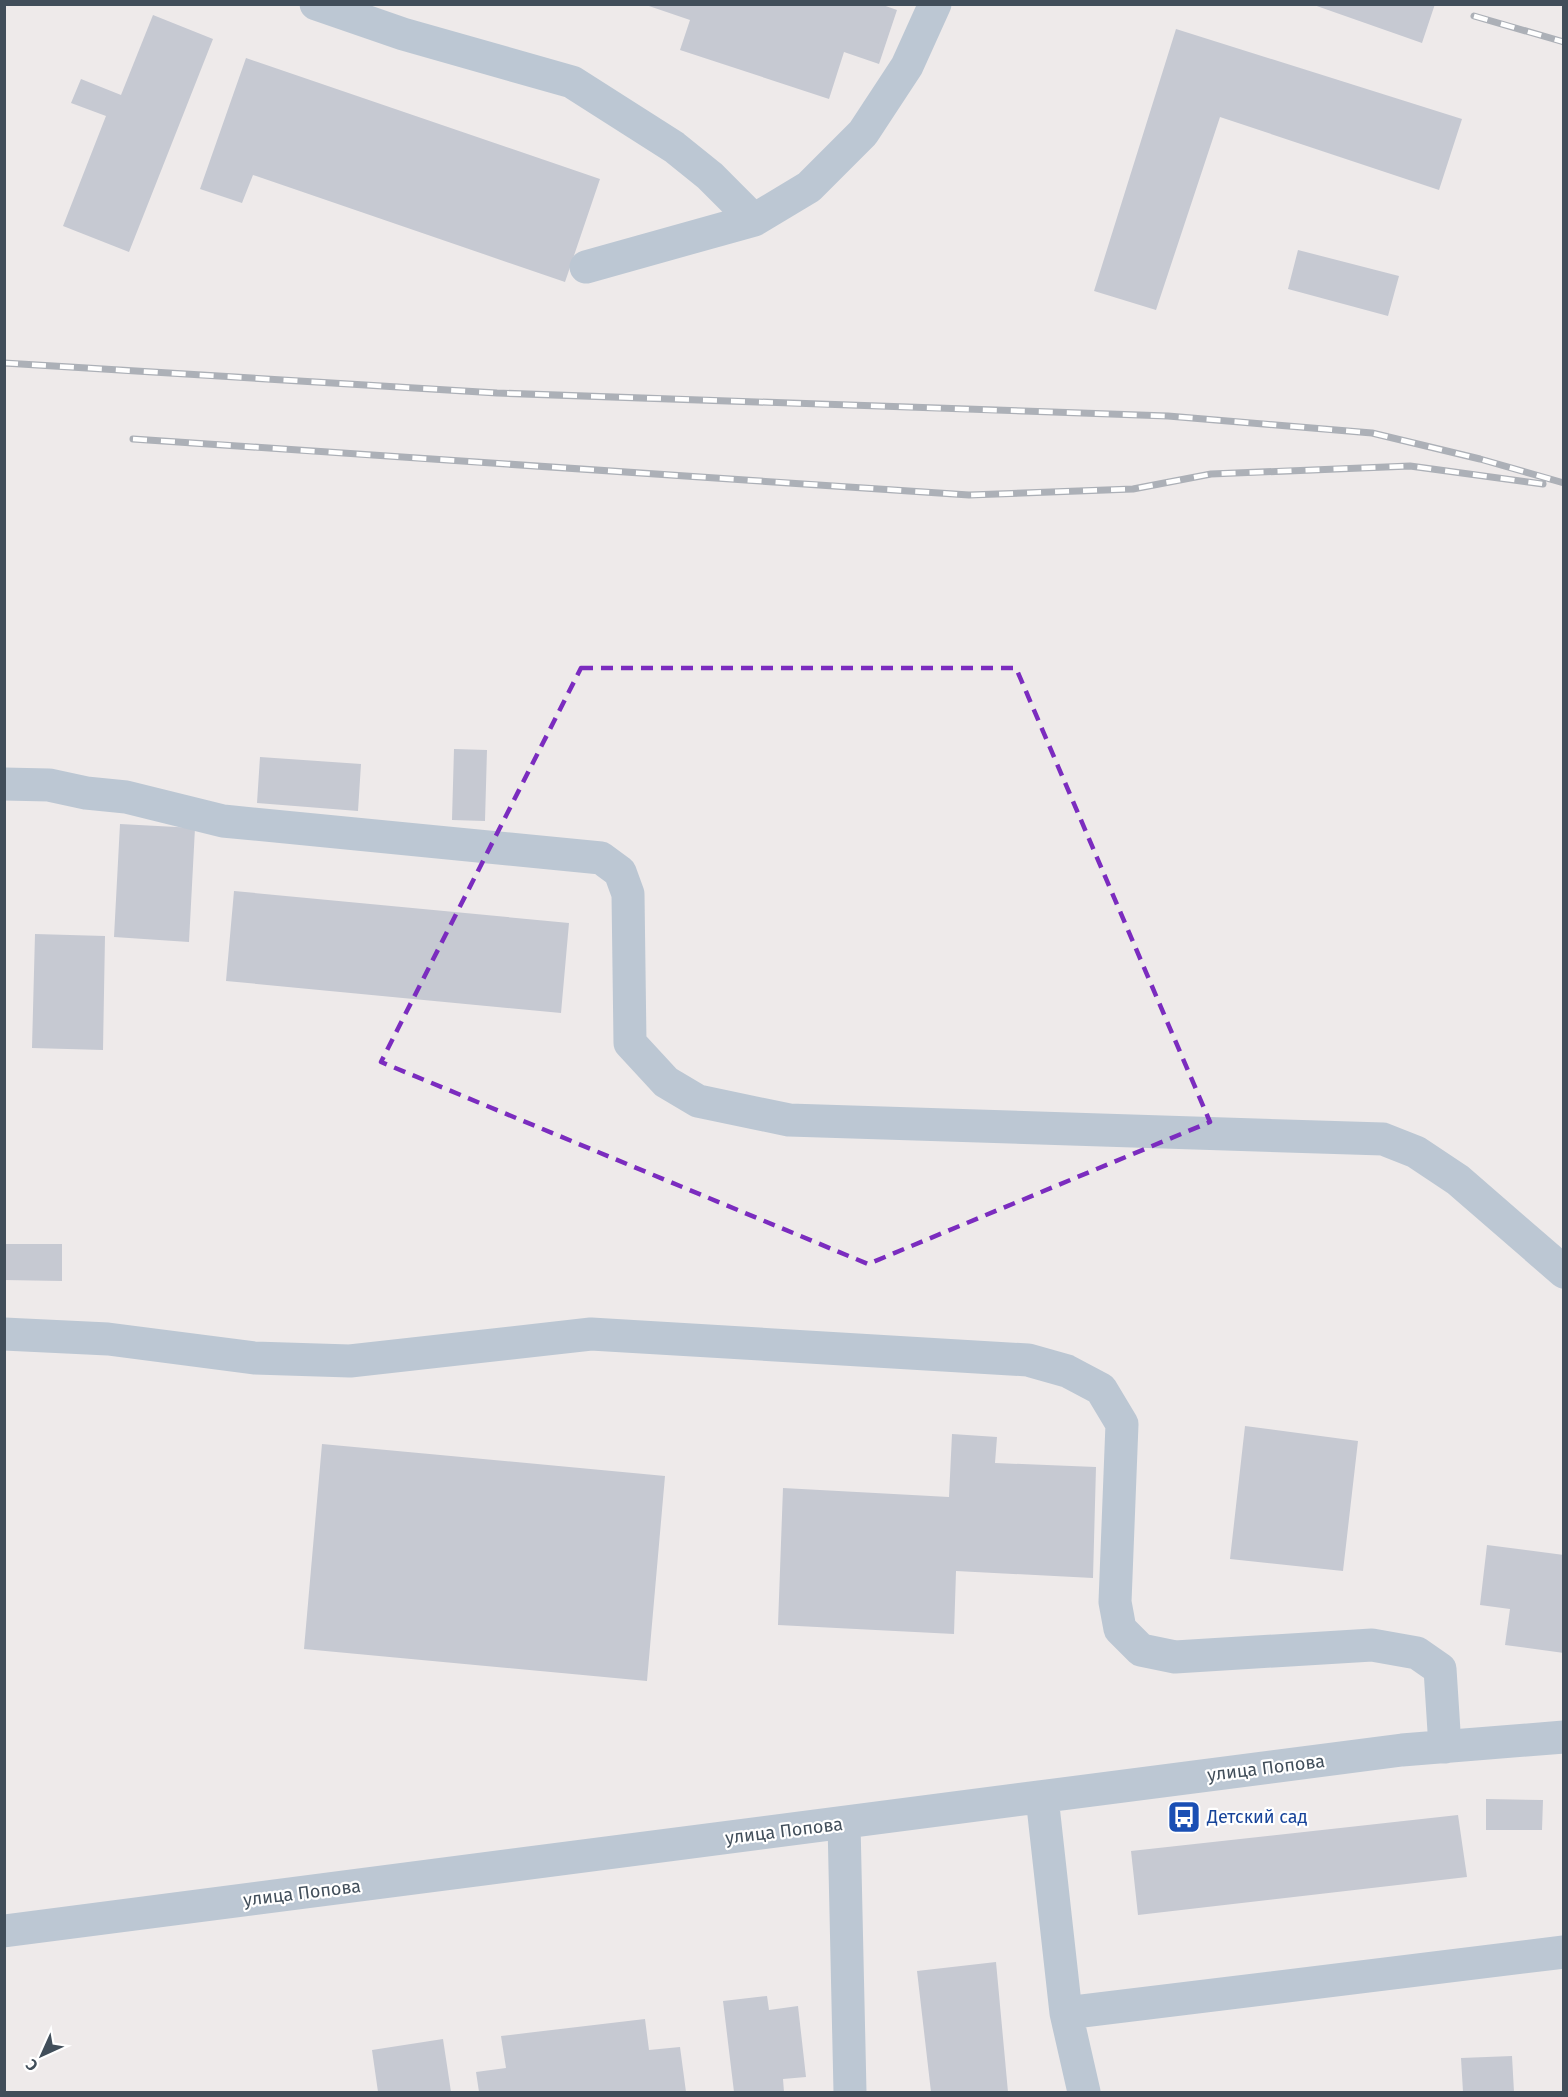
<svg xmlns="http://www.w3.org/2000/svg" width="1568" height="2097" viewBox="0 0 1568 2097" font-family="'Fira Sans',sans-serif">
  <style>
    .building { fill: #c6c9d2 }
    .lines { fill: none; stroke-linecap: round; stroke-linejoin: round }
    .minor { stroke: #bcc7d3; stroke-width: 33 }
    .rail-casing { stroke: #acb0b7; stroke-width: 7 }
    .rail { stroke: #fff; stroke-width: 4.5; stroke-dasharray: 14; stroke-linecap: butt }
    .marked { fill: none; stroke: #7b2cbf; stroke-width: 4.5; stroke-dasharray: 12 8; stroke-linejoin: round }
    .labels { text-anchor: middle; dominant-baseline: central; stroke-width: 4.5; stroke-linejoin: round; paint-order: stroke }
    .street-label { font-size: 18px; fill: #414e5a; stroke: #fff }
    .transit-label { font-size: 18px; fill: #164399; stroke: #fff; text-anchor: start }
  </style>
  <rect width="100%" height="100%" fill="#eeeaea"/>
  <!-- building -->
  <path class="building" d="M 643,4 L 880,4 L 897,10 L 879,64 L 844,52 L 829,99 L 680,50 L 690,20 Z
    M 1311,4 L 1435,4 L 1422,43 Z
    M 153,15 L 213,39 L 129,252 L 63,226 L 106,116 L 71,103 L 81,79 L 121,95 Z
    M 1176,29 L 1462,119 L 1439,190 L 1220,117 L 1156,310 L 1094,291 Z
    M 246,58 L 600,179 L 565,282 L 253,175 L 242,203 L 200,189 Z
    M 1298,250 L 1399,276 L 1388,316 L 1288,289 Z
    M 454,749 L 487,750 L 485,821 L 452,820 Z
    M 260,757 L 361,764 L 358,811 L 257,803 Z
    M 120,824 L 195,828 L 189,942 L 114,937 Z
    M 234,891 L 569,923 L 561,1013 L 226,981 Z
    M 35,934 L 105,936 L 103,1050 L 32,1048 Z
    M 4,1244 L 62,1244 L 62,1281 L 4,1280 Z
    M 1245,1426 L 1358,1441 L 1343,1571 L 1230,1559 Z
    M 952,1434 L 997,1437 L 995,1463 L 1096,1467 L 1093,1578 L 956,1571 L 954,1634 L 778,1625 L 783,1488 L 949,1497 Z
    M 322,1444 L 665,1476 L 647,1681 L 304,1649 Z
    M 1487,1545 L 1564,1555 L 1564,1653 L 1505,1645 L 1510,1609 L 1480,1605 Z
    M 1486,1799 L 1543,1800 L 1542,1830 L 1486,1830 Z
    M 1458,1815 L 1467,1877 L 1138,1915 L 1131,1851 Z
    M 996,1962 L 1008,2092 L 931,2092 L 917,1971 Z
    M 767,1996 L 769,2010 L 798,2006 L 806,2077 L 783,2079 L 784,2092 L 734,2092 L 723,2001 Z
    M 645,2019 L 649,2050 L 680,2047 L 686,2092 L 479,2092 L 476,2072 L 506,2068 L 501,2036 Z
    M 443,2039 L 451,2092 L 378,2092 L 372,2050 Z
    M 1512,2056 L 1514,2092 L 1463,2092 L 1461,2058 Z"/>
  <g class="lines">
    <!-- minor -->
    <path class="minor" d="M 316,4 L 403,34 L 572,82 L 674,147 L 710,176 L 754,220
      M 586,267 L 754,220 L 809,187 L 863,133 L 907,66 L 935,4
      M 4,784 L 49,785 L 86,793 L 126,797 L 223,821 L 601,858 L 620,872 L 628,894 L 630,1043 L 666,1082 L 698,1101 L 789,1120 L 1383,1139 L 1416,1152 L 1458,1180 L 1564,1272
      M 4,1334 L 108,1339 L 254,1358 L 350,1361 L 591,1334 L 1028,1360 L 1067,1371 L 1101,1389 L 1122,1424 L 1115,1602 L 1120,1629 L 1141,1650 L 1175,1657 L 1372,1645 L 1417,1653 L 1440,1669 L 1445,1747
      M 1042,1797 L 1066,2013 L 1084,2092
      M 844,1823 L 850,2092
      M 4,1931 L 1402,1750 L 1564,1737
      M 1066,2013 L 1564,1952"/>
    <!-- rail casing -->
    <g class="rail-casing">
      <path id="rail" d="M 1474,16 L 1564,42
        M 4,363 L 497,393 L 1168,416 L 1372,433 L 1480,459 L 1564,483
        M 133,439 L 969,495 L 1133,489 L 1211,474 L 1410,466 L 1543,484"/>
    </g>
    <!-- rail -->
    <use href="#rail" class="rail"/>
  </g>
  <!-- marked area -->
  <path class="marked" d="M 581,668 L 1016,668 L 1210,1122 L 868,1264 L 381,1062 Z"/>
  <!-- icons -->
  <defs>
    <g id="bus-square" transform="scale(1.725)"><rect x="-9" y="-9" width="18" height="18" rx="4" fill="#1a4fb4" stroke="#fff"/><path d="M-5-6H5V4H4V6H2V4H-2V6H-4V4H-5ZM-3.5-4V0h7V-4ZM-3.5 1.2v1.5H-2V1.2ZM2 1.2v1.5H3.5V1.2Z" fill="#fff"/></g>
  </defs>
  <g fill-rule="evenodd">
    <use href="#bus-square" x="1184" y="1817"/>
  </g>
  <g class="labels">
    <!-- street labels -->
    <g class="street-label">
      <text transform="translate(1266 1768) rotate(-7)">улица Попова</text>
      <text transform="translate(784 1831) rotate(-7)">улица Попова</text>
      <text transform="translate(302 1893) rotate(-7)">улица Попова</text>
    </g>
    <!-- transit labels -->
    <g class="transit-label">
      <text x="1207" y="1817">Детский сад</text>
    </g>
  </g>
  <!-- border -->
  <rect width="1568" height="2097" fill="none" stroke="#414e5a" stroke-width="12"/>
  <!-- north arrow -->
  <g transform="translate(42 2055) rotate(225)" stroke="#ffffff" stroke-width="4.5" paint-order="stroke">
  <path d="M0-4.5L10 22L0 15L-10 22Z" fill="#414e5a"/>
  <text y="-9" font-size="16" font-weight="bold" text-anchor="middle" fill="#414e5a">С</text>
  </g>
</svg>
